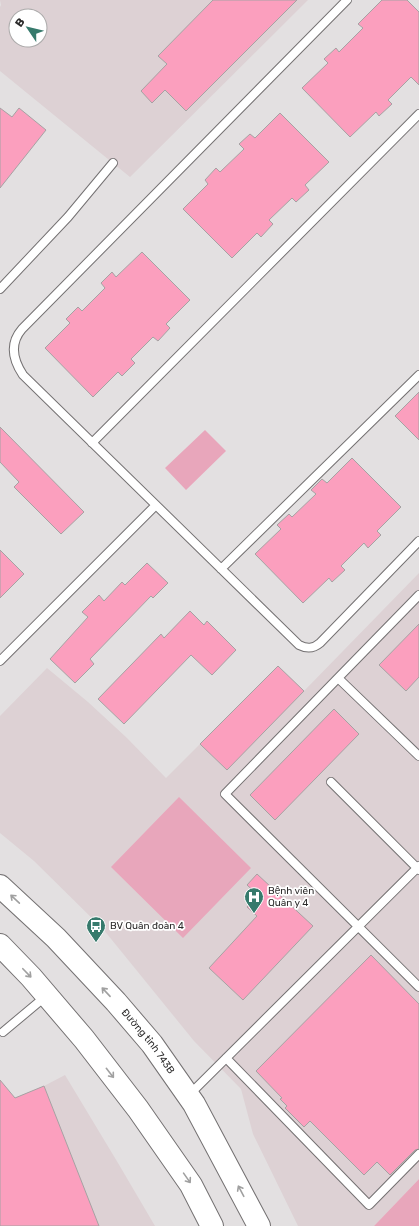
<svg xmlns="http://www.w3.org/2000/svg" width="419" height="1226" viewBox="0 0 419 1226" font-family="Rubik,sans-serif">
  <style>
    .built { fill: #ddd1d4; fill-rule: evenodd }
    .green { fill: #e8a6bb }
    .building { fill: #fb9fbe; stroke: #a6a2a3 }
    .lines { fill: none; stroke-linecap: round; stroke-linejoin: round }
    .service-casing { stroke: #747172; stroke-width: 10 }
    .primary-casing { stroke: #747172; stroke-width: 24 }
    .service { stroke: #fff; stroke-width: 8 }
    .primary { stroke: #fff; stroke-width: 22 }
    .oneway { stroke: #a0a0a0 }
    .labels { text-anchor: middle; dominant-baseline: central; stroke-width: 3.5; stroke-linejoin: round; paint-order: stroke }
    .poi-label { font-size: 10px; fill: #2c2b2b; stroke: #fff; text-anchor: start }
    .street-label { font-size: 10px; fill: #2c2b2b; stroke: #fff }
  </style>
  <rect width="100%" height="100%" fill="#e3e0e1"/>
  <!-- built -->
  <path class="built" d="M 0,0 L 308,0 L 130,177 L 0,71 L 0,7 L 1,5 ZM 16,16 L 40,16 L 40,40 L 16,40 Z
    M 419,573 L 419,1179 L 374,1226 L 298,1226 L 253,1134 L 241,1089 L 194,1041 L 103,929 L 34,861 L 0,833 L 0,716 L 47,668 L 88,702 L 127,738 L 166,778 L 278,666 L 304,691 Z
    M 65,1075 L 118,1163 L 155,1226 L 0,1226 L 0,1104 L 44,1086 Z"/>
  <!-- green -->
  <path class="green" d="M 205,430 L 226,451 L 186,490 L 165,468 Z
    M 179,797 L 251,868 L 183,938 L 111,867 Z
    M 419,1179 L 419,1226 L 374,1226 Z"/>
  <!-- building -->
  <path class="building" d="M 213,0 L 297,0 L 186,111 L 165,90 L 152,103 L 141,91 L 167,64 L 158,56 Z
    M 382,0 L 407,0 L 419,12 L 419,85 L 411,77 L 388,100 L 392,104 L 379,116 L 376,112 L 350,137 L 302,88 L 328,63 L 324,59 L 336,48 L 339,52 L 363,28 L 358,24 Z
    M 0,108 L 12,117 L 19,108 L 46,130 L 0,188 Z
    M 280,113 L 329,162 L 305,185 L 309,190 L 296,202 L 292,198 L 269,220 L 273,224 L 261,237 L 257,233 L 232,258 L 183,209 L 208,184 L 205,180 L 216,168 L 220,172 L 244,149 L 239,144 L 250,134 L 255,138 Z
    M 142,252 L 190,300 L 166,324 L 170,328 L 158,341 L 153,337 L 131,359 L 135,363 L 122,376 L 118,372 L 93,397 L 45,348 L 70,323 L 66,319 L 78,307 L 82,311 L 105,288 L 101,283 L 112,272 L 116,277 Z
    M 419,392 L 419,440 L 395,416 Z
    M 0,427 L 84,512 L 61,534 L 14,487 L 19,482 L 0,462 Z
    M 352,458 L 401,507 L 377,531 L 381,535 L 368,548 L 364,543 L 341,566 L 345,570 L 332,582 L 329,578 L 303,603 L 255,554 L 281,529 L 277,525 L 289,514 L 292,517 L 316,494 L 311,490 L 322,479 L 327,483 Z
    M 0,550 L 24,574 L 0,598 Z
    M 147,563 L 168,583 L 153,598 L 151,596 L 90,659 L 94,664 L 75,683 L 50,659 L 88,617 L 82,612 L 99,595 L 104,601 L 122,582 L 125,585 Z
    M 190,611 L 204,625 L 207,621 L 236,650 L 212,675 L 191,655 L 124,724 L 98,699 L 161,634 L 164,638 Z
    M 419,624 L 419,677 L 406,691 L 379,665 Z
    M 278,666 L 304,691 L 227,770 L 200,744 Z
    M 334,709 L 359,734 L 275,820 L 250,795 Z
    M 257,874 L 313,926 L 243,1000 L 209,968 L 257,916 L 247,907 L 258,895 L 247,885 Z
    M 371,955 L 419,1004 L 419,1149 L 415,1150 L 390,1175 L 377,1162 L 364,1175 L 310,1121 L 304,1127 L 285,1108 L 287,1106 L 280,1099 L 282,1098 L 256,1071 Z
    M 0,1080 L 15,1098 L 44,1086 L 99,1226 L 0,1226 Z"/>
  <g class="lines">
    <!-- service casing -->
    <g class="service-casing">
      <path id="service" d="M 347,0 L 22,329 C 9,344 13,360 23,375 L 299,645 C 307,649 313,649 320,643 L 419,541
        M 0,289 L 68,217 L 113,163
        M 92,443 L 419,114
        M 221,569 L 419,375
        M 419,595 L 338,678 L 419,756
        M 0,661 L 156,505
        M 338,678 L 225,794 L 419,987
        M 331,782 L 419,870
        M 3,1032 L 46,996
        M 226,1058 L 369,1205 L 419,1154
        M 189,1095 L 419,866"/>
    </g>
    <!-- primary casing -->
    <g class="primary-casing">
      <g id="primary">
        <path id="s1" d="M 0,886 L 56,938 L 116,1002 L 152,1044 L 194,1104 L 259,1226"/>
        <path d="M 0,945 L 31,977 L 84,1039 L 138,1109 L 191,1185 L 212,1226"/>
      </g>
    </g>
    <!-- service -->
    <use href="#service" class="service"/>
    <!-- primary -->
    <use href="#primary" class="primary"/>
  </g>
  <!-- one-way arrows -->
  <defs><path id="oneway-shaft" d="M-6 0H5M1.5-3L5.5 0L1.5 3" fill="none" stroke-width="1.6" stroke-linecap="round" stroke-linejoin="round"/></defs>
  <g class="oneway">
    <use href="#oneway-shaft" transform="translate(15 899) rotate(-137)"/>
    <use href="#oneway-shaft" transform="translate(27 973) rotate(46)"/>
    <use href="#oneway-shaft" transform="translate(106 992) rotate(-133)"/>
    <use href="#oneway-shaft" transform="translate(110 1073) rotate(52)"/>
    <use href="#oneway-shaft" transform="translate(187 1178) rotate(55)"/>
    <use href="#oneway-shaft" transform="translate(241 1191) rotate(-118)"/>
  </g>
  <!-- icons -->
  <defs>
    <g id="hospital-pin" transform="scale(1)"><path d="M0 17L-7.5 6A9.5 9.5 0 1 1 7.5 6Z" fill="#367a6c" stroke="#fff"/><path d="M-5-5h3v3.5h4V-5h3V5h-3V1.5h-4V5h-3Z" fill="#fff"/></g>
    <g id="bus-pin" transform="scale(1)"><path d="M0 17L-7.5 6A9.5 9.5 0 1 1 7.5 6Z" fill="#367a6c" stroke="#fff"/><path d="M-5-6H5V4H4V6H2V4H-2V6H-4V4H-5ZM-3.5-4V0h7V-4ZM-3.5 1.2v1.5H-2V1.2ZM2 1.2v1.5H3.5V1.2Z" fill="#fff"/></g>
  </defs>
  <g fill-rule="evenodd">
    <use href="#hospital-pin" x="254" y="897"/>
    <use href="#bus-pin" x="96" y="926"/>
  </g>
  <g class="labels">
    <!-- poi labels -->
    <g class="poi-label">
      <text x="268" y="891">Bệnh viên<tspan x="268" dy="12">Quân y 4</tspan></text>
      <text x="110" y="926">BV Quân đoàn 4</text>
    </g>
    <!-- street labels -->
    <g class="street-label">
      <text stroke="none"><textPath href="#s1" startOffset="215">Đường tỉnh 743B</textPath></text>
    </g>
  </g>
  <!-- north arrow -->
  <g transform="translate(28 28) rotate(305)"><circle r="19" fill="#ffffff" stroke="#abaaaa"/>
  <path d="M0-3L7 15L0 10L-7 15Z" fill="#367a6c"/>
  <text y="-6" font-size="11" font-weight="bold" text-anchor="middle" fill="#2c2b2b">B</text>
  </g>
</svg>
